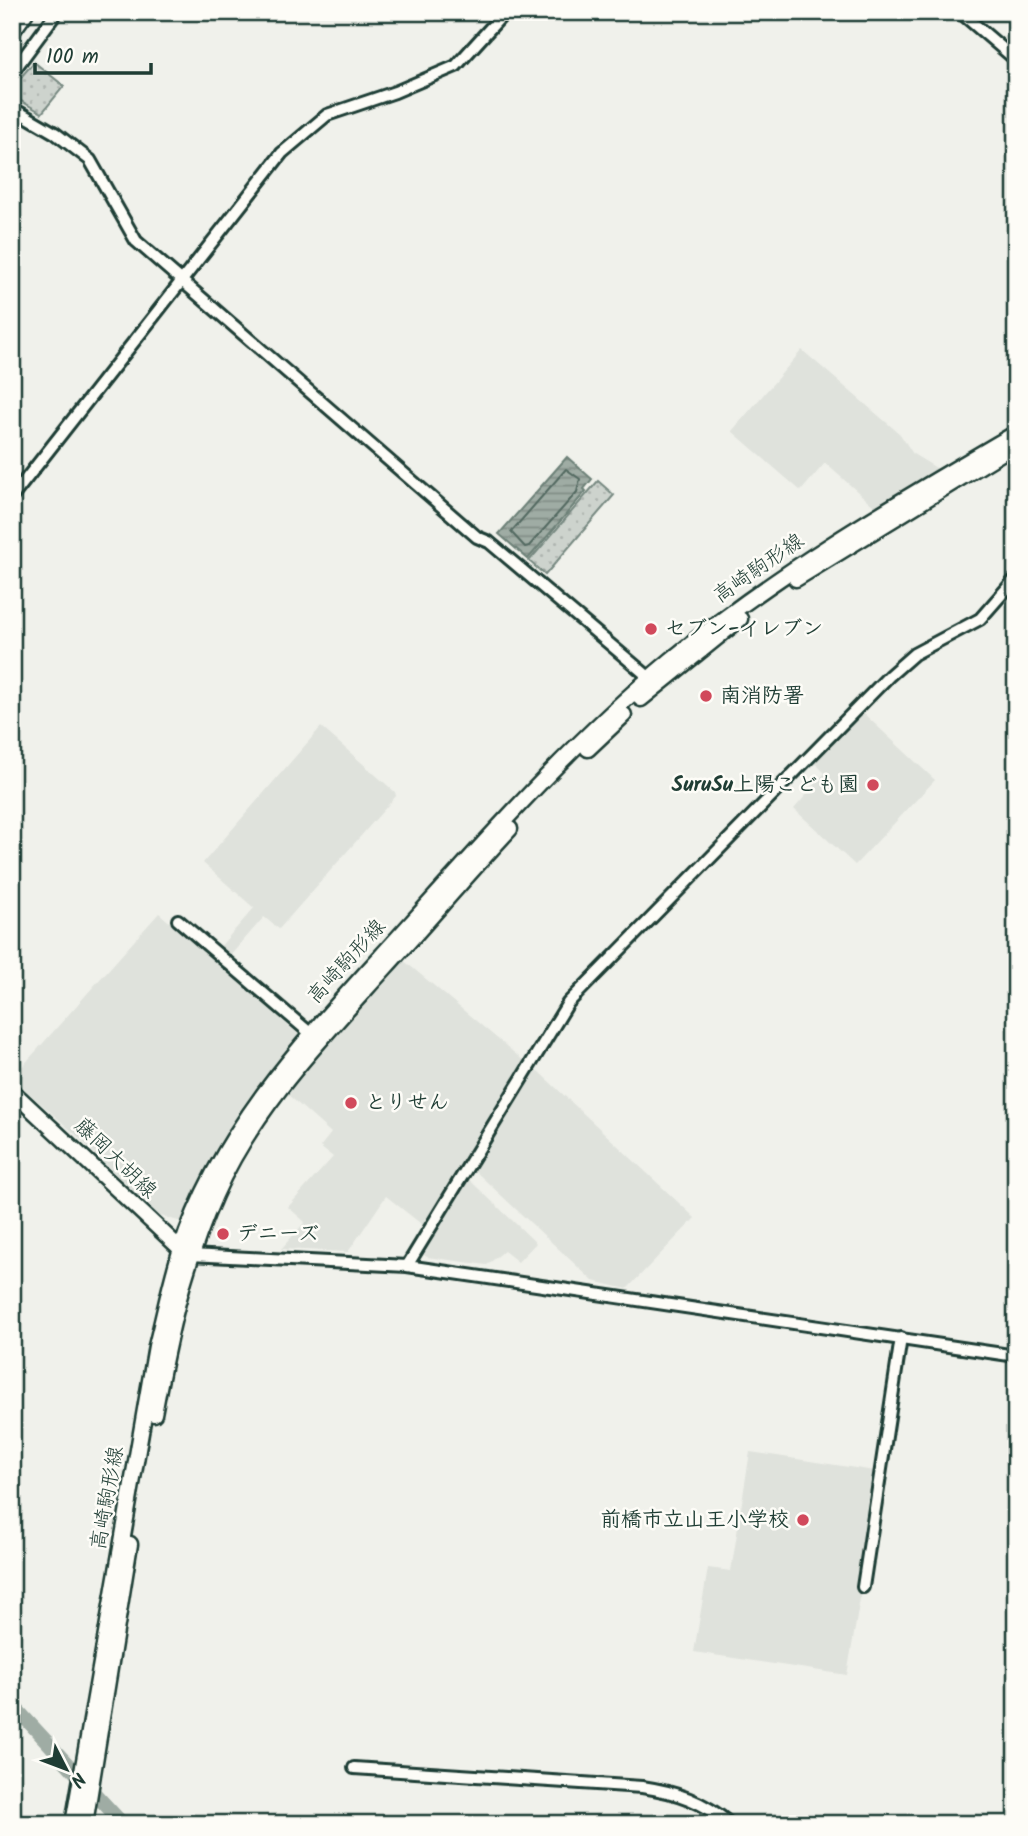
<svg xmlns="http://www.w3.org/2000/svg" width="1028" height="1836" viewBox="0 0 1028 1836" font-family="Kalam,'Klee One',sans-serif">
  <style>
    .built { fill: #dfe2dc }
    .park { fill: url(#park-dots); stroke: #768880; stroke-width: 2 }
    .water { fill: url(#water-rules); stroke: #6c8077; stroke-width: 2 }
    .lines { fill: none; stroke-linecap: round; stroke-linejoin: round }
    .shore { stroke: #526961; stroke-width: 2 }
    .river { stroke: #9faca4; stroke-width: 14 }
    .tertiary-casing { stroke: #1f3d34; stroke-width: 16 }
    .primary-casing { stroke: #1f3d34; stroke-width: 19 }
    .motorway-casing { stroke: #1f3d34; stroke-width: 21 }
    .tertiary { stroke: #fdfcf7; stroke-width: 10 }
    .primary { stroke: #fdfcf7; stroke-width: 14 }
    .motorway { stroke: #fdfcf7; stroke-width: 16 }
    .poi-dot { fill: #d1495b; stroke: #fdfcf7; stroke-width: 2.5 }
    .labels { text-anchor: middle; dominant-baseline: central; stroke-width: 5; stroke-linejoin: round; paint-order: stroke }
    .street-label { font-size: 21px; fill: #1f3d34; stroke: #fdfcf7 }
    .poi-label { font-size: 21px; font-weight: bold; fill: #1f3d34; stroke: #fdfcf7; text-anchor: start }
  </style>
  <defs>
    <pattern id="park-dots" width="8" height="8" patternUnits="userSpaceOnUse" patternTransform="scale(1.75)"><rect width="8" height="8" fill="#cdd3cd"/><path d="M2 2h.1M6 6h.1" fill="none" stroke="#b0b6b1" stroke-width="1.8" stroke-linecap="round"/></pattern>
    <pattern id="water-rules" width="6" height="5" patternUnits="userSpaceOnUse" patternTransform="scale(1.75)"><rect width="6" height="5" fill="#9faca4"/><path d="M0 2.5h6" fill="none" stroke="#818d86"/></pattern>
  </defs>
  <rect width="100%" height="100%" fill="#f0f1eb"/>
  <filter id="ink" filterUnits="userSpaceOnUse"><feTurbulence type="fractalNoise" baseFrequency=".0143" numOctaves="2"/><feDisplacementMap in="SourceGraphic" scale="14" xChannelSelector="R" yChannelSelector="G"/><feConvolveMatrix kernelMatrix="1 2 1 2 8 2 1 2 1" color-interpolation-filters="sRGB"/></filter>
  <g filter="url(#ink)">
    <!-- built -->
    <path class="built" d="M 802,350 L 900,434 L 913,454 L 938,469 L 875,507 L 825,463 L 801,491 L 732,431 Z
      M 861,711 L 935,780 L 855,865 L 794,809 L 825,773 L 812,760 Z
      M 321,727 L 395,792 L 396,796 L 279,929 L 264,917 L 229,957 L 218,949 L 254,908 L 203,863 Z
      M 159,913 L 299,1035 L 241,1108 L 214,1154 L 182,1222 L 157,1215 L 76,1135 L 12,1078 Z
      M 402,959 L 524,1061 L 459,1170 L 536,1243 L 518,1262 L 504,1251 L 487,1265 L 427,1257 L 424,1255 L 435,1235 L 386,1196 L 348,1252 L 281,1249 L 305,1222 L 288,1207 L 333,1157 L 320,1147 L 331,1133 L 286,1093 Z
      M 538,1071 L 695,1218 L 627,1289 L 593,1281 L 474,1170 L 533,1073 Z
      M 750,1452 L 875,1471 L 858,1573 L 856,1592 L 861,1593 L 847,1675 L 694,1652 L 708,1568 L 731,1571 Z"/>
    <!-- park -->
    <path class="park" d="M 34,62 L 64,86 L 42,113 L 16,98 L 14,85 Z
      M 598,481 L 614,495 L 545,575 L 529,561 Z"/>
    <!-- water -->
    <path class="water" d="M 567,457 L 592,479 L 584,489 L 586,491 L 528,559 L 499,534 Z"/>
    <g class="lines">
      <!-- shore -->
      <path class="shore" d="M 566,469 L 580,479 L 577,492 L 529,546 L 525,547 L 511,532 Z"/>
      <!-- river -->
      <path class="river" d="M 12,1704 L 123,1824"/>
      <!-- tertiary casing -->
      <g class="tertiary-casing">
        <path id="tertiary" d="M 960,12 L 1016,60
          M 12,73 L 57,12
          M 12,108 L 55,133 L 90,160 L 136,241 L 477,537 L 489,542 L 644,673 L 648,685
          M 12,497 L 282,153 L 327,115 L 395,92 L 456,66 L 505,12
          M 178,920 L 317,1039
          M 190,1255 L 407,1266 L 1016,1356
          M 407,1266 L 568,1003 L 889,676 L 914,654 L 980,619 L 1016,578
          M 863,1587 L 901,1338
          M 354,1768 L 642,1787 C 676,1792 703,1801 730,1824"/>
      </g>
      <!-- primary casing -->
      <g class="primary-casing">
        <path id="primary" d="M 796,579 L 1016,444
          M 641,699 L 740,619
          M 588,749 L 624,715
          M 12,1091 L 185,1253
          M 154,1414 C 168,1339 183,1266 215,1195 C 254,1107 322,1038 386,967 C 428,921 468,874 510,829
          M 73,1824 L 156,1346 C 164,1315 170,1283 180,1252 C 222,1120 322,1022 412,922 C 494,831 576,739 671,660 C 777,572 897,503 1016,433
          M 85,1824 L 130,1544"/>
      </g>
      <!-- motorway casing -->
      <g class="motorway-casing">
        <path id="motorway" d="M 12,30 L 25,12"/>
      </g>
      <!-- tertiary -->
      <use href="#tertiary" class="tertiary"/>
      <!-- primary -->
      <use href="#primary" class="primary"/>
      <!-- motorway -->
      <use href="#motorway" class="motorway"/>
    </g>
  </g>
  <!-- markers -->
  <g class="poi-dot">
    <circle cx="651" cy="629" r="7"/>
    <circle cx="706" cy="696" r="7"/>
    <circle cx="873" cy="785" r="7"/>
    <circle cx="351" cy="1103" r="7"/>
    <circle cx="223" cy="1234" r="7"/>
    <circle cx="803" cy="1520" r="7"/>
  </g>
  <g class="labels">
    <!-- street labels -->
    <g class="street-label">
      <text transform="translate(759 569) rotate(-35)">高崎駒形線</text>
      <text transform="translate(347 962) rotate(-48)">高崎駒形線</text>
      <text transform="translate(115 1159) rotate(44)">藤岡大胡線</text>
      <text transform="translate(108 1498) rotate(-80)">高崎駒形線</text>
    </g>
    <!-- poi labels -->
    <g class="poi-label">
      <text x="665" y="629">セブン-イレブン</text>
      <text x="720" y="696">南消防署</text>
      <text x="859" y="785" text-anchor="end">SuruSu上陽こども園</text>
      <text x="365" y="1103">とりせん</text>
      <text x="237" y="1234">デニーズ</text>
      <text x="789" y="1520" text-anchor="end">前橋市立山王小学校</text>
    </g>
  </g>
  <!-- margin -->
  <rect width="1028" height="1836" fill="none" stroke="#fdfcf7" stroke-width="42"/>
  <rect x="21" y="21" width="986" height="1794" fill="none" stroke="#1f3d34" stroke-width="2.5" filter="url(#ink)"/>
  <!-- north arrow -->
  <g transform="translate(66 1769) rotate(132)" stroke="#fdfcf7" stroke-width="5" paint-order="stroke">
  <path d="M0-5L12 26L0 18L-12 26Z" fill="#1f3d34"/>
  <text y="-10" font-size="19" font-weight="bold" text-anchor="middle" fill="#1f3d34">N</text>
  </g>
  <!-- scale -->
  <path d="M35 63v10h116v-10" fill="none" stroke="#1f3d34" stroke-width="3.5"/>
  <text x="46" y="63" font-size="21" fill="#1f3d34" stroke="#fdfcf7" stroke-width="5" paint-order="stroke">100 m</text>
</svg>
